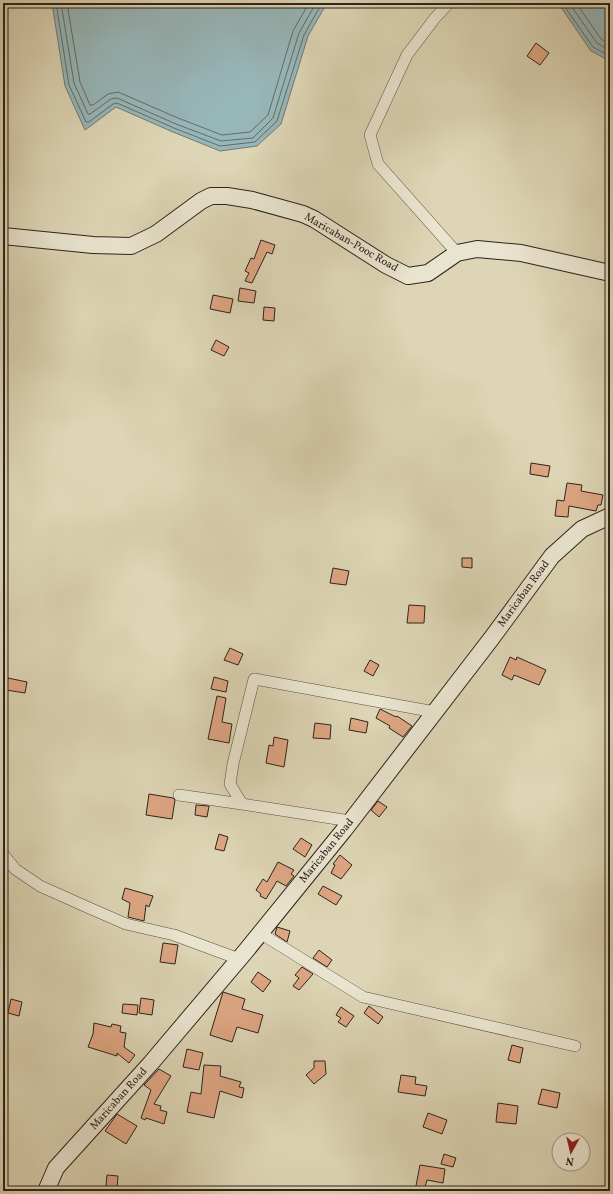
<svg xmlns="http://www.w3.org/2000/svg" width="613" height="1194" viewBox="0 0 613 1194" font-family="Vollkorn,serif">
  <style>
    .water { fill: #97b6b8; stroke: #6d7b79 }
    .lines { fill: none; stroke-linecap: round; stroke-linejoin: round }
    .shore { stroke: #626c69; stroke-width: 1 }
    .building { fill: #dea683; stroke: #2d231a }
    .street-casing { stroke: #595041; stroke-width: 12 }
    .secondary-casing { stroke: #2d231a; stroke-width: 18 }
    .street { stroke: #e9e4cf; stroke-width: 11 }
    .secondary { stroke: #e9e4cf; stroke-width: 16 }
    .labels { text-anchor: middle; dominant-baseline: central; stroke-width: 3; stroke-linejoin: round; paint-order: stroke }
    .street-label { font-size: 11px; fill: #2d231a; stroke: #e9e4cf }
  </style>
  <rect width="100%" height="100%" fill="#ddd5b5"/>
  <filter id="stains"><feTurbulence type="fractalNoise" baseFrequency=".005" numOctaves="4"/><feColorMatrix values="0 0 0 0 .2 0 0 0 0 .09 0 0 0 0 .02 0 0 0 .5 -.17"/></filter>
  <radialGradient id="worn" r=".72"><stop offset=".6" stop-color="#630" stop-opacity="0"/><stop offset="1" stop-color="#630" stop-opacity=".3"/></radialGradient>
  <!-- water -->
  <path class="water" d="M 52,3 L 327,3 L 308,36 L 281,124 L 257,146 L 220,151 L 173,132 L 116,107 L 85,130 L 65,86 Z
    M 558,3 L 610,3 L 610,61 L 591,51 Z"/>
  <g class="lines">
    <!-- shore -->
    <path class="shore" d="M 56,3 L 69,85 L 86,122 L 89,122 L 113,104 L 117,103 L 174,128 L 220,146 L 255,142 L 277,121 L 304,35 L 322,3
      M 61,3 L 74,83 L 88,114 L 90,114 L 111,99 L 117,98 L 176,124 L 221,141 L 253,138 L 273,118 L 299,33 L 316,3
      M 67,3 L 80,82 L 90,105 L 93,105 L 108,94 L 118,92 L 178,118 L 222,135 L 250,132 L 268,115 L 293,31 L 309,3
      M 562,3 L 593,47 L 610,56
      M 569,3 L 597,43 L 610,51
      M 576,3 L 601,39 L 610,44"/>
  </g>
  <!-- building -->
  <path class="building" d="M 536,43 L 549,53 L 540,65 L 527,56 Z
    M 261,240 L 275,245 L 272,254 L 267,252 L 252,283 L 245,281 L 249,273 L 245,271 L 251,258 L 254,259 Z
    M 240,288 L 256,291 L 254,303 L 238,301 Z
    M 213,295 L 233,299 L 230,313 L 210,309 Z
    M 264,307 L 275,308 L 274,321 L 263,320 Z
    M 216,340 L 229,347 L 224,356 L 211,350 Z
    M 531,463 L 550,466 L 548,477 L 530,474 Z
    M 567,483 L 582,485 L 581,491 L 603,495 L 601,505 L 598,505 L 596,511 L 569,506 L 568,517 L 555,516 L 557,500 L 564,501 Z
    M 462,558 L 472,558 L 472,568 L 462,567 Z
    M 333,568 L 349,571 L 346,585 L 330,583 Z
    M 409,605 L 425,606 L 424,623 L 407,623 Z
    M 230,648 L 243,654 L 238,665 L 224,660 Z
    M 510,657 L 516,660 L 517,657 L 546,670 L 539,685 L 514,675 L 512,680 L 502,675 Z
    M 370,660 L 379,665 L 373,676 L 364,671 Z
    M 214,677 L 228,681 L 226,692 L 211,689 Z
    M 8,678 L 27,682 L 25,693 L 6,690 Z
    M 217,696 L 226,698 L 222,722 L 232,724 L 229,743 L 208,739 Z
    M 380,709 L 396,717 L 397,716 L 412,726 L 403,737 L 389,728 L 390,726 L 376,718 Z
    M 351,718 L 368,722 L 366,733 L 349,730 Z
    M 315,723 L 331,725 L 330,739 L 313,738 Z
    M 274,737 L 288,740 L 284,767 L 266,763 L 269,745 L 273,746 Z
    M 149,794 L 173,798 L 175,800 L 172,819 L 146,815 Z
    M 378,801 L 387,807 L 379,817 L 371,810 Z
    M 196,805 L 209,806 L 207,817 L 195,815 Z
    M 219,834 L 228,837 L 224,851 L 215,849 Z
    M 301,838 L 312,845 L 305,857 L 293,849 Z
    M 340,855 L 352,865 L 341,879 L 331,873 L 335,865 L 333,864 Z
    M 278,862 L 294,870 L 291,874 L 294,876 L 286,886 L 277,881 L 266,899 L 260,896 L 261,894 L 256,890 L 263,879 L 267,882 Z
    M 323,886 L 342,896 L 336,905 L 318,894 Z
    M 125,888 L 153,896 L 149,907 L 146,905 L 144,921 L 128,917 L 130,903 L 122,899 Z
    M 277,927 L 290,931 L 287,942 L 275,934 Z
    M 163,943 L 178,945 L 175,964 L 160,962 Z
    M 319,950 L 332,960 L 327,967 L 313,958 Z
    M 302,967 L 313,974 L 299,990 L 293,986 L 299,978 L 295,975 Z
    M 258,972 L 271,981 L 263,992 L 251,982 Z
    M 223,992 L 245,999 L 242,1009 L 263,1015 L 258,1033 L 237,1027 L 232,1042 L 210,1035 Z
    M 141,998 L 154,1000 L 152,1015 L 139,1013 Z
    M 11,999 L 22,1002 L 19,1016 L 8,1013 Z
    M 123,1004 L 138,1005 L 137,1015 L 122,1013 Z
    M 369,1006 L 383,1017 L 378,1024 L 364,1013 Z
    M 341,1007 L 354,1016 L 346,1027 L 338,1022 L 341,1018 L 336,1015 Z
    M 94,1023 L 111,1027 L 112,1024 L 121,1026 L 120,1032 L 126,1033 L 124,1047 L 135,1055 L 129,1063 L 117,1053 L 117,1056 L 88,1047 L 93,1034 Z
    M 512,1045 L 523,1048 L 520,1063 L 508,1060 Z
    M 187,1049 L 203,1053 L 199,1070 L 183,1067 Z
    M 314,1061 L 325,1061 L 326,1074 L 314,1084 L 306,1075 L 314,1068 Z
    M 204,1065 L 221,1066 L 220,1076 L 241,1082 L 239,1087 L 244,1088 L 242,1098 L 220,1091 L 214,1118 L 187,1112 L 191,1092 L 201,1094 Z
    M 159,1069 L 171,1076 L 154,1104 L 161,1106 L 160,1110 L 167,1112 L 164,1124 L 146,1118 L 145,1120 L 141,1118 L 151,1090 L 144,1085 Z
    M 401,1075 L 416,1077 L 415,1084 L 427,1086 L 425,1096 L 398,1092 Z
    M 542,1089 L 560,1093 L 557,1108 L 538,1104 Z
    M 498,1103 L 518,1106 L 516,1124 L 496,1122 Z
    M 428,1113 L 447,1120 L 442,1134 L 423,1127 Z
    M 117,1114 L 137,1126 L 126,1144 L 105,1131 Z
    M 444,1154 L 456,1158 L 453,1167 L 441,1164 Z
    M 420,1165 L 445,1169 L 443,1183 L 427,1180 L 424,1191 L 415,1191 Z
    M 107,1175 L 118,1176 L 117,1188 L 106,1186 Z"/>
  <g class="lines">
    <!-- street casing -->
    <g class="street-casing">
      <path id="street" d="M 449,3 L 435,18 L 407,55 L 370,135 L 378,164 L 457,253
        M 179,795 L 242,804
        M 350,821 L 242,804 L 230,784 L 233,764 L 254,679 L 435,712
        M 3,854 L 15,869 L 40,886 L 87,907 L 126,924 L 174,935 L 239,959
        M 260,933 L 363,997 L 575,1046"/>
    </g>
    <!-- secondary casing -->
    <g class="secondary-casing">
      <path id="secondary" d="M 3,236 L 93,245 L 131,246 L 156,234 L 201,201 L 211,196 L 227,196 L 252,200 L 303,214 L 314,219 L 386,265 L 408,276 L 428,273 L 457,253 L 477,249 L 521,253 L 610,273
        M 46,1191 L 56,1168 L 151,1063 L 245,952 L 344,830 L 491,639 L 552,556 L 582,529 L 610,516"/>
    </g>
    <!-- street -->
    <use href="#street" class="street"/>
    <!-- secondary -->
    <use href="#secondary" class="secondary"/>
  </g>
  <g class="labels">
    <!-- street labels -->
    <g class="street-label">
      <text transform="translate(351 243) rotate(30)">Maricaban-Pooc Road</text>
      <text transform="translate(524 594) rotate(-54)">Maricaban Road</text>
      <text transform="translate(327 851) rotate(-51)">Maricaban Road</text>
      <text transform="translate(119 1099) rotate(-48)">Maricaban Road</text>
    </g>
  </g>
  <!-- margin -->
  <rect width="613" height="1194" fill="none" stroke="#ddd5b5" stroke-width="16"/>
  <rect x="4" y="4" width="605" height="1186" fill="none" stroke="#2d231a" stroke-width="2"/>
  <rect x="8" y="8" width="597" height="1178" fill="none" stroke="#2d231a"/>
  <!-- north arrow -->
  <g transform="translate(571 1152) rotate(188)"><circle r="19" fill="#e9e4cf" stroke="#9e9787"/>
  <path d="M0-3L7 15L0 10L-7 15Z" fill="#8f2418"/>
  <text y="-6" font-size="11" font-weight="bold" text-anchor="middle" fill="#2d231a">N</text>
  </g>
  <rect width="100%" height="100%" filter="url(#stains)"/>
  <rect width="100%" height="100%" fill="url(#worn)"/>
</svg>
